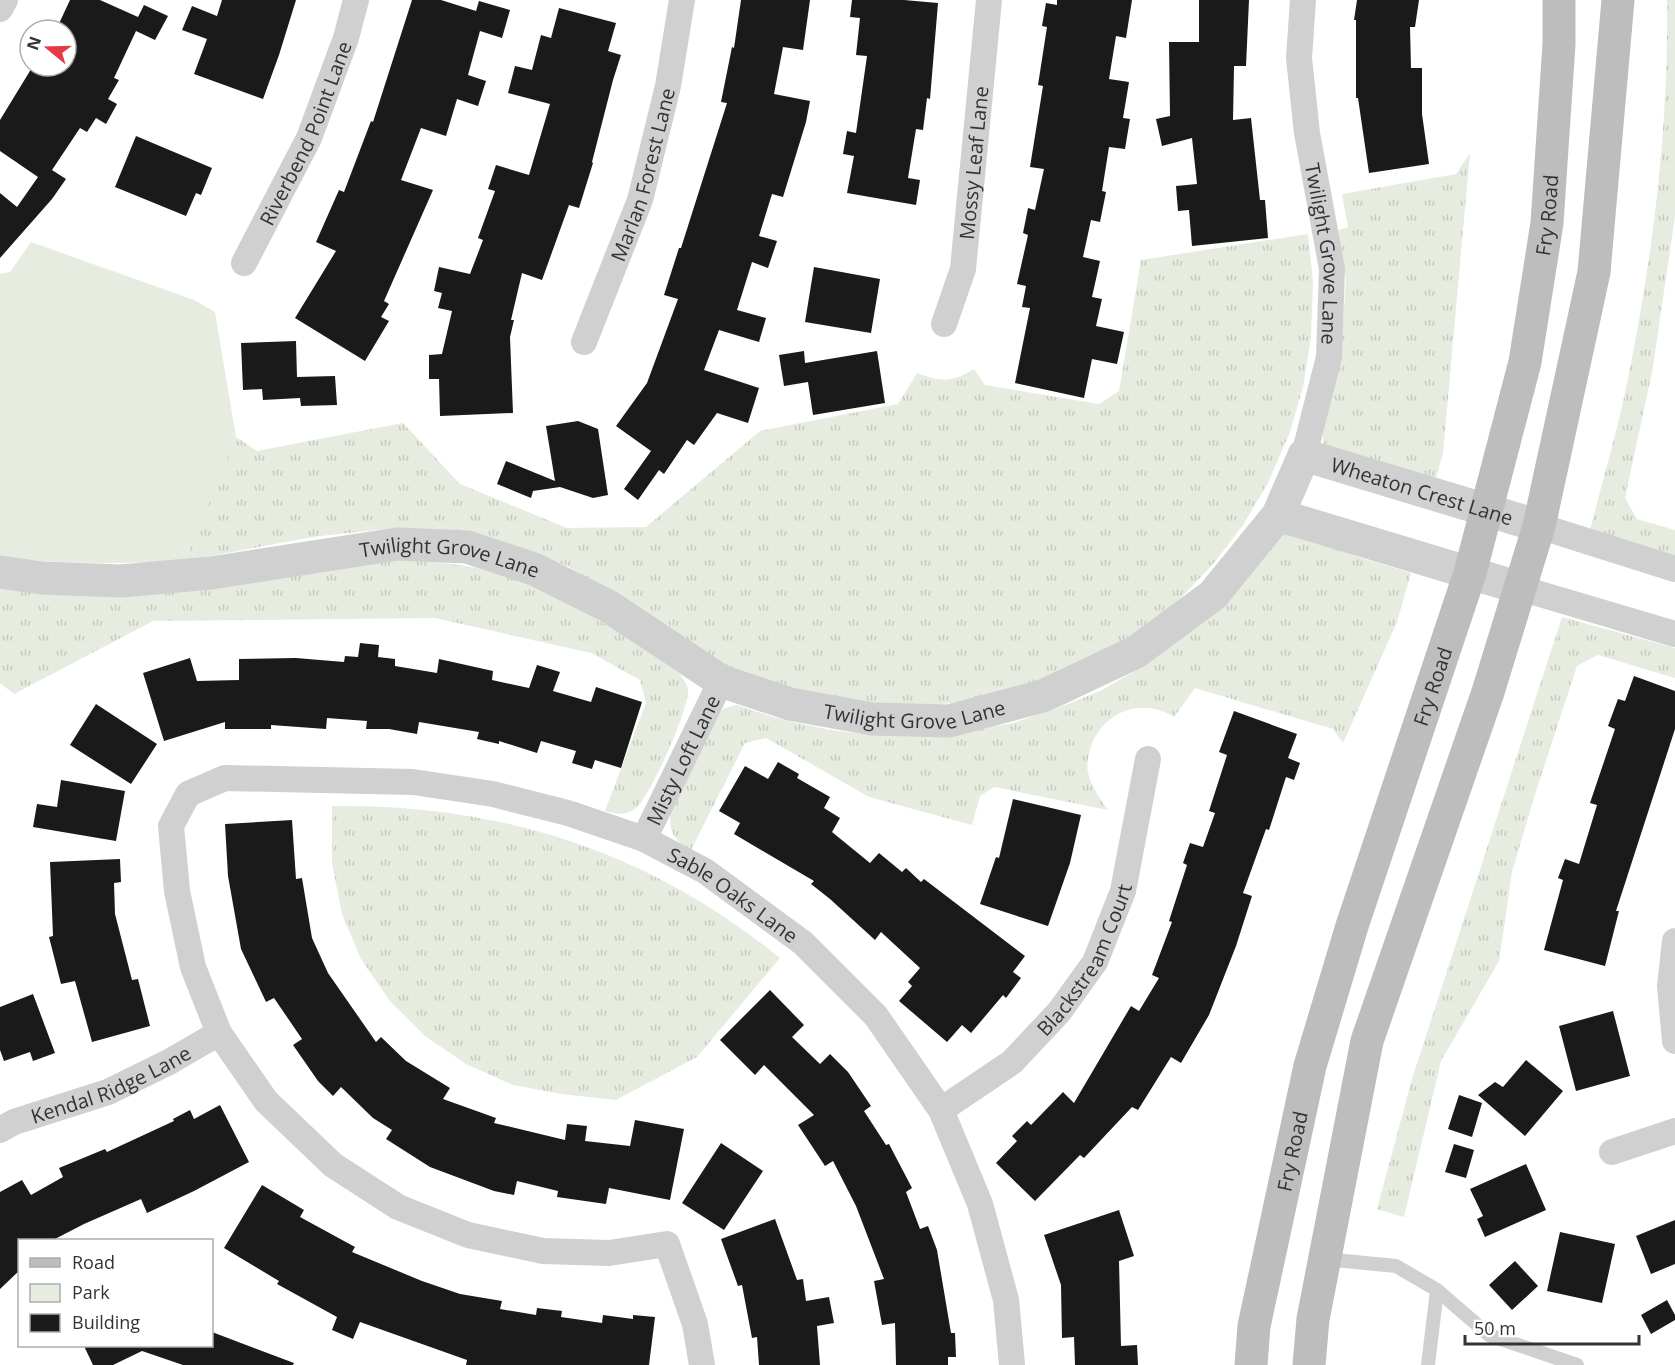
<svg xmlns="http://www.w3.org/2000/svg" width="1675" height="1365" viewBox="0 0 1675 1365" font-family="'Open Sans',sans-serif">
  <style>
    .grass { fill: url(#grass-tufts) }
    .green { fill: #e6ecdf }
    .building { fill: #1a1a1a }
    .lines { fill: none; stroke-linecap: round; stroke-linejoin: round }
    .service { stroke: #d0d0d0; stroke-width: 14 }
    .minor { stroke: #d0d0d0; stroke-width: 26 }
    .tertiary { stroke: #d0d0d0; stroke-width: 33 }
    .secondary { stroke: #bdbdbd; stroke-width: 33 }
    .labels { text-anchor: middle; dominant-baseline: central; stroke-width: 6; stroke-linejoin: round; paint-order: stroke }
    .street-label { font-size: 20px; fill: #333; stroke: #fff }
  </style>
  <defs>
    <pattern id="grass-tufts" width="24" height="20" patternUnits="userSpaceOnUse" patternTransform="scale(1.5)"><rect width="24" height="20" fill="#e6ecdf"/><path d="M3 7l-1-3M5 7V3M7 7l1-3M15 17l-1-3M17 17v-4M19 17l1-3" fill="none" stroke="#c6cbc0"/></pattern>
  </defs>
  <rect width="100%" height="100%" fill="#fff"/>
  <!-- grass -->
  <path class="grass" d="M 1667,0 L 1675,0 L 1675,216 L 1653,367 L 1625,498 L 1637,519 L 1675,530 L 1675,559 L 1589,534 C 1600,490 1613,446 1623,402 C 1651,273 1669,133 1667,0 Z
    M 1470,153 L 1443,453 L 1433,489 L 1323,444 L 1323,427 L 1341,352 L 1346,279 L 1338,230 L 1348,227 L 1342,194 L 1456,174 Z
    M 1308,234 L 1313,282 L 1311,337 L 1303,387 L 1290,432 L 1268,483 L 1243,525 L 1214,563 L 1178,601 L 1138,633 L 1044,682 L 992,697 L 936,705 L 884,706 L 833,701 L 731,668 L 569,567 L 534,553 L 395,528 L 312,537 L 185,561 L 236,437 L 257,451 L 403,423 L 460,484 L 567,528 L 646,527 L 760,431 L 898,404 L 917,373 C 942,382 951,383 974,369 L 985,385 L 1099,404 L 1119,391 L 1141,260 Z
    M 1283,533 L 1299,534 L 1355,556 L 1411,573 L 1397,622 L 1343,743 L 1333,729 L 1195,688 L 1174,717 C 1144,698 1108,709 1093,741 C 1089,751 1086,763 1088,773 C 1091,786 1100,799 1108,810 L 994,787 L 980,796 L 972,825 L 869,797 L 766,738 L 745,743 L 691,850 C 674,841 670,833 670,814 L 714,717 L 725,708 L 737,705 L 776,718 L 830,730 L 871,735 L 964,732 L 1013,723 L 1053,710 L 1100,691 L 1147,664 Z
    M 377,559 C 424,560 472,563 517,579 C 577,599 628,640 680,674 C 683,680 688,684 688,690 C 689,710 650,796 636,808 C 626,816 616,814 605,811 L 646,703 L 640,680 L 591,653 L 435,618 L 153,621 L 14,694 L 0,683 L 0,588 Z
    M 1562,617 L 1675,648 L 1675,678 L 1598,655 L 1577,666 L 1535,794 L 1512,872 L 1499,961 L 1441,1061 L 1404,1217 L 1377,1209 L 1412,1079 Z
    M 332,806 C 502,804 648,851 780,958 L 697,1057 L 616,1100 L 561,1094 L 513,1085 L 466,1064 L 425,1036 L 390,1001 L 361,959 L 342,914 L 332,863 Z"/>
  <!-- green -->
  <path class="green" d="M 31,242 L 194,300 L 215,312 L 236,437 L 185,561 C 122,564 62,564 0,558 L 0,274 L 10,272 Z"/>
  <!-- building -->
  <path class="building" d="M 70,0 L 100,0 L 138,17 L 144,5 L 168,16 L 155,40 L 136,31 L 114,78 L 119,80 L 108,99 L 117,104 L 106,124 L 96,118 L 87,132 L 80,128 L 52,170 L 66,179 L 52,199 L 0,258 L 0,193 L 17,207 L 38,177 L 0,151 L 0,120 L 33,66 L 66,66 L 66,30 L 56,30 Z
    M 222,0 L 296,0 L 279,55 L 263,99 L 194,74 L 207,39 L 182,30 L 192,6 L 217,16 Z
    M 412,0 L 441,0 L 476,11 L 479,1 L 510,10 L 502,38 L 480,31 L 468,75 L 486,81 L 478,106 L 457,99 L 446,136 L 421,128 L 401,180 L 433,190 L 384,301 L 389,304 L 381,317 L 389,321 L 365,361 L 295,318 L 336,251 L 316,242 L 339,190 L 344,192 L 371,121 L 373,122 Z
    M 741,0 L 810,0 L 803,50 L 783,47 L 774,94 L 810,101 L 806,122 L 783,197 L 772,194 L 759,236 L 777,241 L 768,268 L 752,262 L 737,310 L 766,318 L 759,342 L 719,330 L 704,370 L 759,388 L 748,423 L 717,413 L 694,445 L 687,440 L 664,474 L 659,470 L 638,500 L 624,489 L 651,451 L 616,426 L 647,383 L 678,299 L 664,295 L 679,248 L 681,248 L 727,103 L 721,102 L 732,47 L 734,48 Z
    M 852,0 L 904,0 L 938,3 L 930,99 L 927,98 L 923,130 L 916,129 L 908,178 L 920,180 L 916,205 L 847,193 L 854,156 L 843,154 L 847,131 L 856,133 L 867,56 L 856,55 L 860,18 L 850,17 Z
    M 1057,0 L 1132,0 L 1126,38 L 1116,36 L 1109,79 L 1129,82 L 1123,118 L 1130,119 L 1125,149 L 1109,147 L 1102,191 L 1106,192 L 1100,222 L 1091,220 L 1083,257 L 1100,261 L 1092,297 L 1102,299 L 1096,326 L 1124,332 L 1117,364 L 1092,359 L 1084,398 L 1015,383 L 1030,308 L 1022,307 L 1026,286 L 1017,284 L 1028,235 L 1023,233 L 1028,208 L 1035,210 L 1044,169 L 1030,167 L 1043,86 L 1038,85 L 1047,27 L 1042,26 L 1046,3 L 1057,5 Z
    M 1199,0 L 1249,0 L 1246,66 L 1234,66 L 1233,120 L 1251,118 L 1260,200 L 1265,200 L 1268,238 L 1192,246 L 1189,210 L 1178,211 L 1176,186 L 1197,184 L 1192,138 L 1162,146 L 1156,119 L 1170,116 L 1169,42 L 1199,42 Z
    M 1357,0 L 1419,0 L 1415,27 L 1410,27 L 1411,68 L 1422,68 L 1422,114 L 1429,164 L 1369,173 L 1358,98 L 1356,98 L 1356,20 L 1354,20 Z
    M 559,8 L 616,23 L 608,51 L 621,55 L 613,80 L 592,162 L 593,163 L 579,208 L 569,205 L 542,280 L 522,273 L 511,320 L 514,320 L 510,337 L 513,413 L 440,416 L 439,379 L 429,379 L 429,355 L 442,354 L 452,311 L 438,308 L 442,293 L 434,291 L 439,267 L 470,274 L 483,240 L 478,238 L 495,191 L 488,189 L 496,165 L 529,175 L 550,104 L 508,93 L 515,66 L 532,70 L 541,35 L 551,38 Z
    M 136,136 L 212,168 L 201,195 L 196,193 L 186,216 L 115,187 Z
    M 814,267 L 880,279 L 871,333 L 805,322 Z
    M 296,341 L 297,377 L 335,376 L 337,405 L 301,406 L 300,398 L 263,400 L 262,389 L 243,390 L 241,343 Z
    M 804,351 L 805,363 L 877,351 L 885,403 L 813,415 L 808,382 L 784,386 L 779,355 Z
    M 578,421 L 598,429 L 608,495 L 593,498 L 560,487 L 533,491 L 531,498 L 497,484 L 506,461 L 555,481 L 546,426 Z
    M 360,643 L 379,645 L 378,657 L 395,659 L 395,666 L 437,673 L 439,659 L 493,671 L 492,680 L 529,688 L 537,665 L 560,672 L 553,691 L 591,702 L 596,687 L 642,702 L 621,768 L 595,760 L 592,769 L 572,763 L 576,751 L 541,741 L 537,753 L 499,741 L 499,744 L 477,739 L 479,732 L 419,722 L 417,734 L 389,729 L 366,729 L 367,721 L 327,718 L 326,729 L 271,725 L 271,729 L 225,729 L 225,722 L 164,741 L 143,673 L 190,658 L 197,681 L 239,680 L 239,659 L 296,658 L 344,662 L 345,656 L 358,657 Z
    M 1634,676 L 1675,691 L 1675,729 L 1616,911 L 1619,911 L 1605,966 L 1544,950 L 1563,880 L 1558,878 L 1565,859 L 1579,864 L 1597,805 L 1590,803 L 1615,729 L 1608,726 L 1618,699 L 1625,701 Z
    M 96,704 L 157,744 L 131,784 L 70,745 Z
    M 1234,711 L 1297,734 L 1288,758 L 1300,763 L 1294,780 L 1286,777 L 1269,830 L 1266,829 L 1243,893 L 1252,896 L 1236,946 L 1209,1015 L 1181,1063 L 1171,1057 L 1138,1110 L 1132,1107 L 1084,1158 L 1080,1155 L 1035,1201 L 996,1163 L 1017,1141 L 1012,1136 L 1027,1121 L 1031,1125 L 1063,1092 L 1074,1103 L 1131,1006 L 1139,1011 L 1159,978 L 1152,975 L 1172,922 L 1169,921 L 1187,865 L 1183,863 L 1190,843 L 1203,847 L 1215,813 L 1209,811 L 1227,755 L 1219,752 Z
    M 778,762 L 799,774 L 797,778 L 830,797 L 824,808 L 840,818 L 832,832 L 870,863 L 879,853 L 902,872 L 906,868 L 921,882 L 924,879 L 1025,956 L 1013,972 L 1021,978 L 1006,998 L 1003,995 L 971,1033 L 962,1025 L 947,1042 L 899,1001 L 912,986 L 908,982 L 920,968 L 881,932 L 875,940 L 830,899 L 811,884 L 814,881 L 734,834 L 740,823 L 719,811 L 745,766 L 768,779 Z
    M 61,780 L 125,791 L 116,841 L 33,827 L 37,804 L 57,807 Z
    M 1013,799 L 1081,815 L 1070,863 L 1048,926 L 980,904 L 996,857 L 999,858 Z
    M 292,820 L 296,879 L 302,878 L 312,938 L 328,973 L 376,1042 L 381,1037 L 406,1061 L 450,1088 L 443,1099 L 496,1118 L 494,1123 L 565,1140 L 567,1124 L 587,1126 L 585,1141 L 630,1146 L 635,1120 L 684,1129 L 670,1200 L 609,1188 L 606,1204 L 557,1197 L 558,1191 L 517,1181 L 514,1195 L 494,1191 L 430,1167 L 386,1139 L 392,1130 L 373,1118 L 341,1087 L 333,1096 L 318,1081 L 293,1045 L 302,1039 L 274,998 L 266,1002 L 241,949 L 228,876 L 225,824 Z
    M 120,859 L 121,882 L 114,883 L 115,914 L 132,980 L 138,979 L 150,1026 L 92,1042 L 75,981 L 61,984 L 49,937 L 53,936 L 50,862 Z
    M 770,990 L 804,1025 L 792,1037 L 820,1064 L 830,1054 L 848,1072 L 871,1106 L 864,1111 L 886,1145 L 889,1144 L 912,1188 L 906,1192 L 920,1229 L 928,1226 L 937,1250 L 951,1333 L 955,1333 L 956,1357 L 948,1357 L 948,1365 L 896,1365 L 895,1323 L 882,1325 L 874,1281 L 884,1279 L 856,1206 L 833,1161 L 825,1166 L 798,1125 L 814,1115 L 764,1065 L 755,1075 L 720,1040 Z
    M 33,994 L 55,1053 L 33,1061 L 30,1052 L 4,1061 L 0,1050 L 0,1007 Z
    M 1613,1011 L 1630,1076 L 1576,1091 L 1559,1026 Z
    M 1526,1060 L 1563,1091 L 1525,1136 L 1478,1095 L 1495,1082 L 1503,1087 Z
    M 1459,1095 L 1482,1103 L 1472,1137 L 1448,1129 Z
    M 220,1105 L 249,1162 L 194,1191 L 147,1213 L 141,1199 L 84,1224 L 53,1240 L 20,1240 L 20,1270 L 0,1289 L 0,1192 L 22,1180 L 31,1195 L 63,1177 L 59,1168 L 105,1149 L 107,1152 L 174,1121 L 173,1119 L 190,1110 L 194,1119 Z
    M 721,1143 L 763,1171 L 724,1230 L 682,1203 Z
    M 1454,1144 L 1474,1150 L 1466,1178 L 1445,1172 Z
    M 1526,1164 L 1546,1210 L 1485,1237 L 1477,1219 L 1483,1216 L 1470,1189 Z
    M 262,1185 L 304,1210 L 300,1217 L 355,1247 L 352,1252 L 422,1281 L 460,1294 L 502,1301 L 500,1309 L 536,1315 L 537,1308 L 562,1311 L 561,1317 L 602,1323 L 603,1315 L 633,1319 L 633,1315 L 655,1317 L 649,1365 L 466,1365 L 467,1360 L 360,1322 L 353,1339 L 332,1330 L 337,1317 L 277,1284 L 279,1281 L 224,1248 Z
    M 1119,1210 L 1134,1256 L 1119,1261 L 1121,1346 L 1137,1345 L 1138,1365 L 1075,1365 L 1074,1337 L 1062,1338 L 1061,1285 L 1044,1235 Z
    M 775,1219 L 797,1280 L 803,1279 L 806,1301 L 829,1297 L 834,1323 L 817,1326 L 820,1365 L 759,1365 L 757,1337 L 752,1338 L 742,1285 L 738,1286 L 721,1239 Z
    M 1675,1220 L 1675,1264 L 1651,1274 L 1636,1236 Z
    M 1560,1232 L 1615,1244 L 1602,1303 L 1547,1291 Z
    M 1515,1261 L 1538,1286 L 1512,1310 L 1489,1285 Z
    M 1667,1300 L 1675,1315 L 1675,1320 L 1651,1334 L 1641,1315 Z
    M 212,1332 L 294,1363 L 293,1365 L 183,1365 L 142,1351 L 113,1365 L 93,1365 L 84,1346 L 212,1346 Z"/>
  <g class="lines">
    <!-- service -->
    <path class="service" d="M 1324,1259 L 1396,1266 L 1437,1290 L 1428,1365
      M 1437,1290 L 1489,1335 L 1577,1365"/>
    <!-- minor -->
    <g class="minor">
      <path id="s1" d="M 1303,0 L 1299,58 L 1307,133 L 1332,269 L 1329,357 L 1304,455"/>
      <path d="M 0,9 L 5,0"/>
      <path id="s2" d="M 244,263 L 309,138 L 346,38 L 356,0"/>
      <path id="s3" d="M 944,324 L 963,269 L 989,0"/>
      <path id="s4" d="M 584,342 L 640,200 L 668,86 L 682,0"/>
      <path d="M 1539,526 L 1675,569"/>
      <path d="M 1520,588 L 1675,634"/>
      <path id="s5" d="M 644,839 L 721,681"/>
      <path d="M 1675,941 L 1670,986 L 1675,1041"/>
      <path id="s6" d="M 941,1110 L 1012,1062 L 1059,1012 L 1095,962 L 1123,891 L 1148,759"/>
      <path id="s7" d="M 0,1130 L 14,1122 L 108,1092 L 169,1062 L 219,1033"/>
      <path d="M 1612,1152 L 1675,1131"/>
      <path id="s8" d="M 702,1365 L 695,1324 L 667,1244 L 609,1253 L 543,1251 L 468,1235 L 398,1207 L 333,1165 L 266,1101 L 219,1033 L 193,967 L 177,891 L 171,826 L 188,794 L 225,778 L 413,782 L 493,794 L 568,813 L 644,839 L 705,871 L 803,943 L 876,1016 L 941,1110 L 980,1204 L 1006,1300 L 1012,1365"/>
    </g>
    <!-- tertiary -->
    <g class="tertiary">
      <path d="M 1278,515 L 1520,588"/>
      <path id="s9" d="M 0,572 L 42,578 L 121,581 L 211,573 L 397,544 L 467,547 L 534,569 L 608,606 L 721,681 L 790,704 L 872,719 L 949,721 L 1043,696 L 1136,652 L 1213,595 L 1278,515 L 1304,455 L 1539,526"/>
    </g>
    <!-- secondary -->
    <g class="secondary">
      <path id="s10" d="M 1251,1365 L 1254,1326 L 1310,1066 L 1352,926 L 1470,573 L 1525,362 L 1547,223 L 1559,44 L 1559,0"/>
      <path d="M 1309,1365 L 1313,1319 L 1367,1041 L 1488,692 L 1539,526 L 1594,272 L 1618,0"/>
    </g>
  </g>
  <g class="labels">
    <!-- street labels -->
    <g class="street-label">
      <text stroke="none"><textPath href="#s2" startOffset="144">Riverbend Point Lane</textPath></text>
      <text stroke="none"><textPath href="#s3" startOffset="165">Mossy Leaf Lane</textPath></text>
      <text stroke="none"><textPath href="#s4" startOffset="178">Marlan Forest Lane</textPath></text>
      <text stroke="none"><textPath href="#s10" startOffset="1190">Fry Road</textPath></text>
      <text stroke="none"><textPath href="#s1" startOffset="256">Twilight Grove Lane</textPath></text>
      <text stroke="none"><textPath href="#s9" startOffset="1580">Wheaton Crest Lane</textPath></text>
      <text stroke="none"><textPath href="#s9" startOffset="454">Twilight Grove Lane</textPath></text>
      <text stroke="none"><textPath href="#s10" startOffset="704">Fry Road</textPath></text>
      <text stroke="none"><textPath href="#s9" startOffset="958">Twilight Grove Lane</textPath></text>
      <text stroke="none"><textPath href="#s5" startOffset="88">Misty Loft Lane</textPath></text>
      <text stroke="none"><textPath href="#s8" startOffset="1478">Sable Oaks Lane</textPath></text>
      <text stroke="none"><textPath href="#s6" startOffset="213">Blackstream Court</textPath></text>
      <text stroke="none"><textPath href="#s7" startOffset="120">Kendal Ridge Lane</textPath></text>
      <text stroke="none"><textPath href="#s10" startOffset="218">Fry Road</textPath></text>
    </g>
  </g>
  <!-- legend -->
  <rect x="18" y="1239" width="195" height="108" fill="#ffffff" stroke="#adadad" stroke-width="1.5"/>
  <rect x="30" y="1258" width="30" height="9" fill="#bdbdbd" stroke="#adadad" stroke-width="1.5"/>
  <text x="72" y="1269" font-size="18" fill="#333333">Road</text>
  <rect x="30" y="1284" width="30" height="18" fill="#e6ecdf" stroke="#adadad" stroke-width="1.5"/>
  <text x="72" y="1299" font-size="18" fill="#333333">Park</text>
  <rect x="30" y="1314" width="30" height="18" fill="#1a1a1a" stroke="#adadad" stroke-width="1.5"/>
  <text x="72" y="1329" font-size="18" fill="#333333">Building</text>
  <!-- north arrow -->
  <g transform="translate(48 48) rotate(289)"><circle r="28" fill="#ffffff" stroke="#adadad" stroke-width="1.5"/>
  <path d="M0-4.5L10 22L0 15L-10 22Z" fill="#e63946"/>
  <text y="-9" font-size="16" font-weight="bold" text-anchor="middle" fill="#333333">N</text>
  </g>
  <!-- scale -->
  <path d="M1465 1335v9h174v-9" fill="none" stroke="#333333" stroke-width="3"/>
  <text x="1474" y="1335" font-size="18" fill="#333333" stroke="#ffffff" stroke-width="4.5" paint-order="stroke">50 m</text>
</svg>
